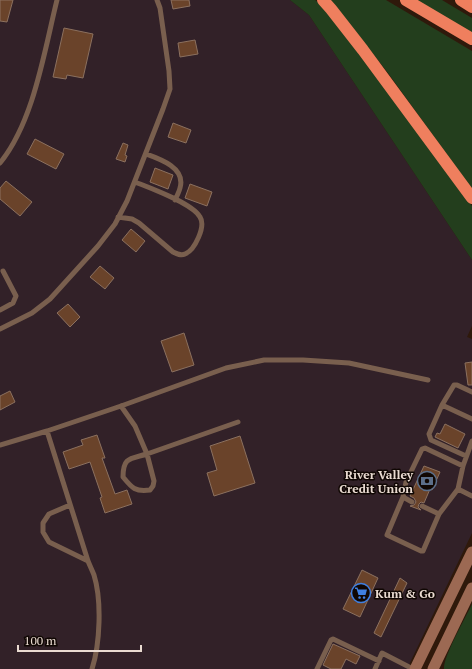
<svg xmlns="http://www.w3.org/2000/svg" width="472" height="669" viewBox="0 0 472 669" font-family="'PT Serif',serif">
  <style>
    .commercial { fill: #322128 }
    .green { fill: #233e1d }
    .building { fill: #6a432a; stroke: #8b705f }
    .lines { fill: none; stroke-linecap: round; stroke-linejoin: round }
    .service { stroke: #795f4e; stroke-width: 5 }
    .secondary { stroke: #9c6953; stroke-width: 11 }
    .motorway { stroke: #ef7f5e; stroke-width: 12 }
    .labels { text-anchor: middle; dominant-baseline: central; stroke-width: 3; stroke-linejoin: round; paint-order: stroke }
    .poi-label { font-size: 12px; font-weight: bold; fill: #eadbd1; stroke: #100703; text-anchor: end }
  </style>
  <rect width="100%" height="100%" fill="#2f190b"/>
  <!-- commercial -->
  <path class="commercial" d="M 0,0 L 290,0 L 309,15 L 472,260 L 472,326 L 467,337 L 472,339 L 472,533 L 407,669 L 0,669 Z"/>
  <!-- green -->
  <path class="green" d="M 290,0 L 315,0 L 319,3 L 344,32 L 472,206 L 472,260 L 309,15 Z
    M 331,0 L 386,0 L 472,51 L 472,189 L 388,73 Z
    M 416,0 L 442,0 L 472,18 L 472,33 Z
    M 472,604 L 472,669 L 444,669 C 443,657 466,617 472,604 Z"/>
  <!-- building -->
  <path class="building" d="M 0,0 L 13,0 L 7,22 L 0,21 Z
    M 171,0 L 189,0 L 190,6 L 173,9 Z
    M 64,28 L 93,34 L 83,78 L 67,75 L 66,79 L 53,77 Z
    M 195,40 L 198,54 L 180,57 L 178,43 Z
    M 173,123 L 191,130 L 186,143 L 168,137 Z
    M 35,139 L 64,154 L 56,169 L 27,154 Z
    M 123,143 L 128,145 L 125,155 L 127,156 L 125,162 L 116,159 Z
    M 155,168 L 173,175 L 168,189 L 150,182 Z
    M 6,181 L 32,202 L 20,216 L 0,199 L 0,188 Z
    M 190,184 L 212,192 L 207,206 L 185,198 Z
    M 131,229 L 145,241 L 136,252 L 122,240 Z
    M 100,266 L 114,278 L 105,289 L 90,277 Z
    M 68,304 L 80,317 L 70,327 L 57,313 Z
    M 184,333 L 194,365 L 172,372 L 161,341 Z
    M 472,362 L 472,385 L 468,385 L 465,363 Z
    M 10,391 L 15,402 L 0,410 L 0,396 Z
    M 445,424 L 465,434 L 458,448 L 435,437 L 437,433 L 440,434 Z
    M 97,435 L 105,458 L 102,458 L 115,494 L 127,490 L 132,504 L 105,513 L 100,498 L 102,497 L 90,462 L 69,469 L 63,452 L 83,445 L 81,440 Z
    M 240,436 L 255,483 L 214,496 L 207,473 L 217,470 L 210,446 Z
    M 424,466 L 440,472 L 432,490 L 430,489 L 424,503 L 421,502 L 419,504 L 418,507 L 421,510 L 410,506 L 414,505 L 416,502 L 414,498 L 410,496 Z
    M 362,570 L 378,578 L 360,617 L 343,609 Z
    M 400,578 L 407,583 L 381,637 L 374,633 Z
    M 333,644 L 360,656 L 356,664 L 346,659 L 341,669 L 331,669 L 323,665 Z"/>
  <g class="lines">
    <!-- service -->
    <path class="service" d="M 146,154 C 160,159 186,168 180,188 C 179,192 177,196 175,200
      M 0,163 C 34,121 44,52 57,0
      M 118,217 L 132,219 L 139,223 L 173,252 C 177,254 181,256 185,254 C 195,250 206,226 200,217 C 192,203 150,188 135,182
      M 0,310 L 13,303 L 16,296 L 3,271
      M 0,329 L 32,313 L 50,299 L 98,246 L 115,224 L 127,201 L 163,109 L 170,89 L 169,71 L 160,8 L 157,0
      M 442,405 L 472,419
      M 121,406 L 135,426 L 147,454 L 238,422
      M 47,431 L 88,561 C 90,566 92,570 94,575 C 102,601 100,644 92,669
      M 0,445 L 47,431 L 121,406 L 226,368 L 264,360 L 303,360 L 349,363 L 428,380
      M 147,454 L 154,481 L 153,486 L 150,490 C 135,492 132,488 123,477 C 123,457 130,459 147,454 Z
      M 466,456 L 431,440 L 429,434 L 442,405 L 454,385 L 457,385 L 472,392
      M 463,466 L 425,448 L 422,449 L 406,482 L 403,497 L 387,535 L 421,551 L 423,551 L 439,514 L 458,489 L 463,466 L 472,441
      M 458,489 L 472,496
      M 403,497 L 412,502
      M 70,505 L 49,514 L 43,523 L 43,532 L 49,542 L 88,561
      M 422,506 L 439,514
      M 317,669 L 331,640 L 333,639 L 379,661
      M 375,669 L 382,653 L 413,669"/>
    <!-- secondary -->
    <path class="secondary" d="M 415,669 L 472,552
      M 433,669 L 472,588"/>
    <!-- motorway -->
    <path class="motorway" d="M 323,0 L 331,9 L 363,50 L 472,198
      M 406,0 L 472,39
      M 461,0 L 472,7"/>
  </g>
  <!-- icons -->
  <defs>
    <g id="bank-ring" transform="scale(1)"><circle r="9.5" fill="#100703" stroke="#5c6f8a" stroke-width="1.5"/><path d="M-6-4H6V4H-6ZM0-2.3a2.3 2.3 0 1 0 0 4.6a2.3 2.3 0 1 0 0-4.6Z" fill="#5c6f8a"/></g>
    <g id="supermarket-ring" transform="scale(1)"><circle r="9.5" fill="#100703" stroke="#3f7fe0" stroke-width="1.5"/><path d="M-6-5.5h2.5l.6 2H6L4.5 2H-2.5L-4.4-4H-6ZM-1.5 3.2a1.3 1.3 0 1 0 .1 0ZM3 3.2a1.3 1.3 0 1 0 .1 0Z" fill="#3f7fe0"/></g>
  </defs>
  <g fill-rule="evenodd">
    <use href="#bank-ring" x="427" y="481"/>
    <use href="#supermarket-ring" x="361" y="593"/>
  </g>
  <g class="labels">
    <!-- poi labels -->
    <g class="poi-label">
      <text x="413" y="474">River Valley<tspan x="413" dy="14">Credit Union</tspan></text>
      <text x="375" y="593" text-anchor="start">Kum &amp; Go</text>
    </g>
  </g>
  <!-- scale -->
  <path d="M18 645v6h123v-6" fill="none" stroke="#eadbd1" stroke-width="2"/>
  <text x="24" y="645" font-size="12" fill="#eadbd1" stroke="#100703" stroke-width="3" paint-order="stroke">100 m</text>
</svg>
